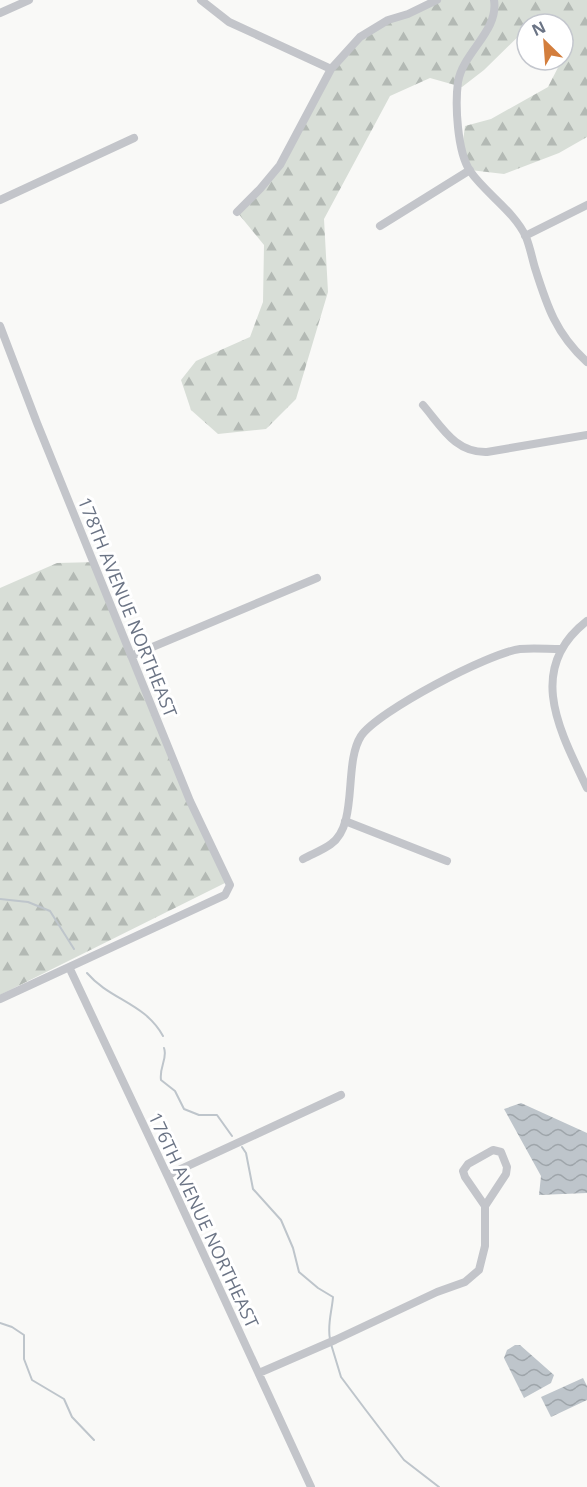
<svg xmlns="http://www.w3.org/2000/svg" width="587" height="1487" viewBox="0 0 587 1487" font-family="'Open Sans',sans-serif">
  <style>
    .forest { fill: url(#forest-firs) }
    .water { fill: url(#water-waves) }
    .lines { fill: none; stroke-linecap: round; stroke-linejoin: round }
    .stream { stroke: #bec5cb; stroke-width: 2 }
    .minor { stroke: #c3c5ca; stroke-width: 8 }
    .labels { text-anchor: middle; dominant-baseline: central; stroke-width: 6; stroke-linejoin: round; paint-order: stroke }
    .street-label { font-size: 18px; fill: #6b7485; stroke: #fff }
  </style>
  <defs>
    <pattern id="forest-firs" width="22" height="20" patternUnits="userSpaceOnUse" patternTransform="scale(1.5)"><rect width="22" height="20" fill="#d8ded7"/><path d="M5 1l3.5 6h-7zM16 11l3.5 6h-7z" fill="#b3b9b4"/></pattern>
    <pattern id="water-waves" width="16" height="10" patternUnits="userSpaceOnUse" patternTransform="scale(1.5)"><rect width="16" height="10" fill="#bec5cb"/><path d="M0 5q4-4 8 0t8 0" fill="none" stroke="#9ea5aa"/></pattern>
  </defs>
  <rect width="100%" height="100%" fill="#f9f9f7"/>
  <!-- forest -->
  <path class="forest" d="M 437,0 L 587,0 L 587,137 L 559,153 L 504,174 L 470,170 L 462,149 L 465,126 L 491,119 L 548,87 L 568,48 L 563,38 L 563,24 L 527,24 L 527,28 L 484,70 L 462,87 L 430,78 L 390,96 L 324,219 L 328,292 L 296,399 L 266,429 L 218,434 L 191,410 L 181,380 L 196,361 L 250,337 L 263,302 L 264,245 L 237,212 L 280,165 L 331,69 L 360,37 Z
    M 97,562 L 190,801 L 229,881 L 0,995 L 0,588 L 57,563 Z"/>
  <!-- water -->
  <path class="water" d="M 521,1103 L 587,1133 L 587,1193 L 539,1195 L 541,1176 L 504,1109 Z
    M 515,1345 L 520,1345 L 554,1375 L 551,1383 L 524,1398 L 504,1358 L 507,1350 Z
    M 583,1378 L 587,1386 L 587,1400 L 551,1417 L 541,1397 Z"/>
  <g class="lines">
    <!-- stream -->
    <path class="stream" d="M 0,899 L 28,902 L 50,911 L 74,949
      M 87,973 C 110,1000 145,1003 163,1036
      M 164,1048 C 168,1058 159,1067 161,1080 L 175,1091 L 184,1109 L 199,1115 L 217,1115 L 232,1136
      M 242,1147 L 246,1153 L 253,1189 L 281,1220 L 293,1248 L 299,1272 L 318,1288 L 333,1297 C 332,1311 327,1325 330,1339
      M 0,1323 L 12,1327 L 24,1335 L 24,1359 L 32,1380 L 64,1399 L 72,1417 L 94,1440
      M 331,1344 L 341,1377 L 365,1409 L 404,1460 L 439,1487"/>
    <!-- minor -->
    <path class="minor" d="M 201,0 L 229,22 L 331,69
      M 494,0 C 499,31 463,52 458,82 C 455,104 457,151 470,171 C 486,194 514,211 526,237 C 530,247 532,258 535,268 C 547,306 556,334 587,362
      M 0,13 L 29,0
      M 0,200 L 134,138
      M 237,212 L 260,189 L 280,165 L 331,69 L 360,37 L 388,20 L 408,14 L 437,0
      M 380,226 L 470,170
      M 525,236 L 587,205
      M 0,326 L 37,423 L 190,801 L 230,885 L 225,895 L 0,999
      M 423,405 C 442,427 455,453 487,452 L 587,435
      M 587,621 C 525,669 560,731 587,788
      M 131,656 L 317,578
      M 345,821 L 447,861
      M 303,859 C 312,854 323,850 331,844 C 359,824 343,764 361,736 C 378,711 489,653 520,649 C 533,648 547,649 561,649
      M 69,967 L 169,1179 L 311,1487
      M 168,1175 L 341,1095
      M 259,1373 L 335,1340 L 437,1292 L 465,1282 L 479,1270 L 485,1246 L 485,1206 L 465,1177 L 463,1171 L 468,1164 L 493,1150 L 501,1152 L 507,1167 L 506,1174 L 485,1206"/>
  </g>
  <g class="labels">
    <!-- street labels -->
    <g class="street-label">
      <text transform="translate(128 607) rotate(68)">178TH AVENUE NORTHEAST</text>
      <text transform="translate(204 1220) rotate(65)">176TH AVENUE NORTHEAST</text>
    </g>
  </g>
  <!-- north arrow -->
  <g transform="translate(545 42) rotate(335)"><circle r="28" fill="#ffffff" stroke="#c4c7ce" stroke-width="1.5"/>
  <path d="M0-4.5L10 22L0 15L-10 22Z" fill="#d37e3d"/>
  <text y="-9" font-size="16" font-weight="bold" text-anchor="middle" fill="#6b7485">N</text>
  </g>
</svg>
